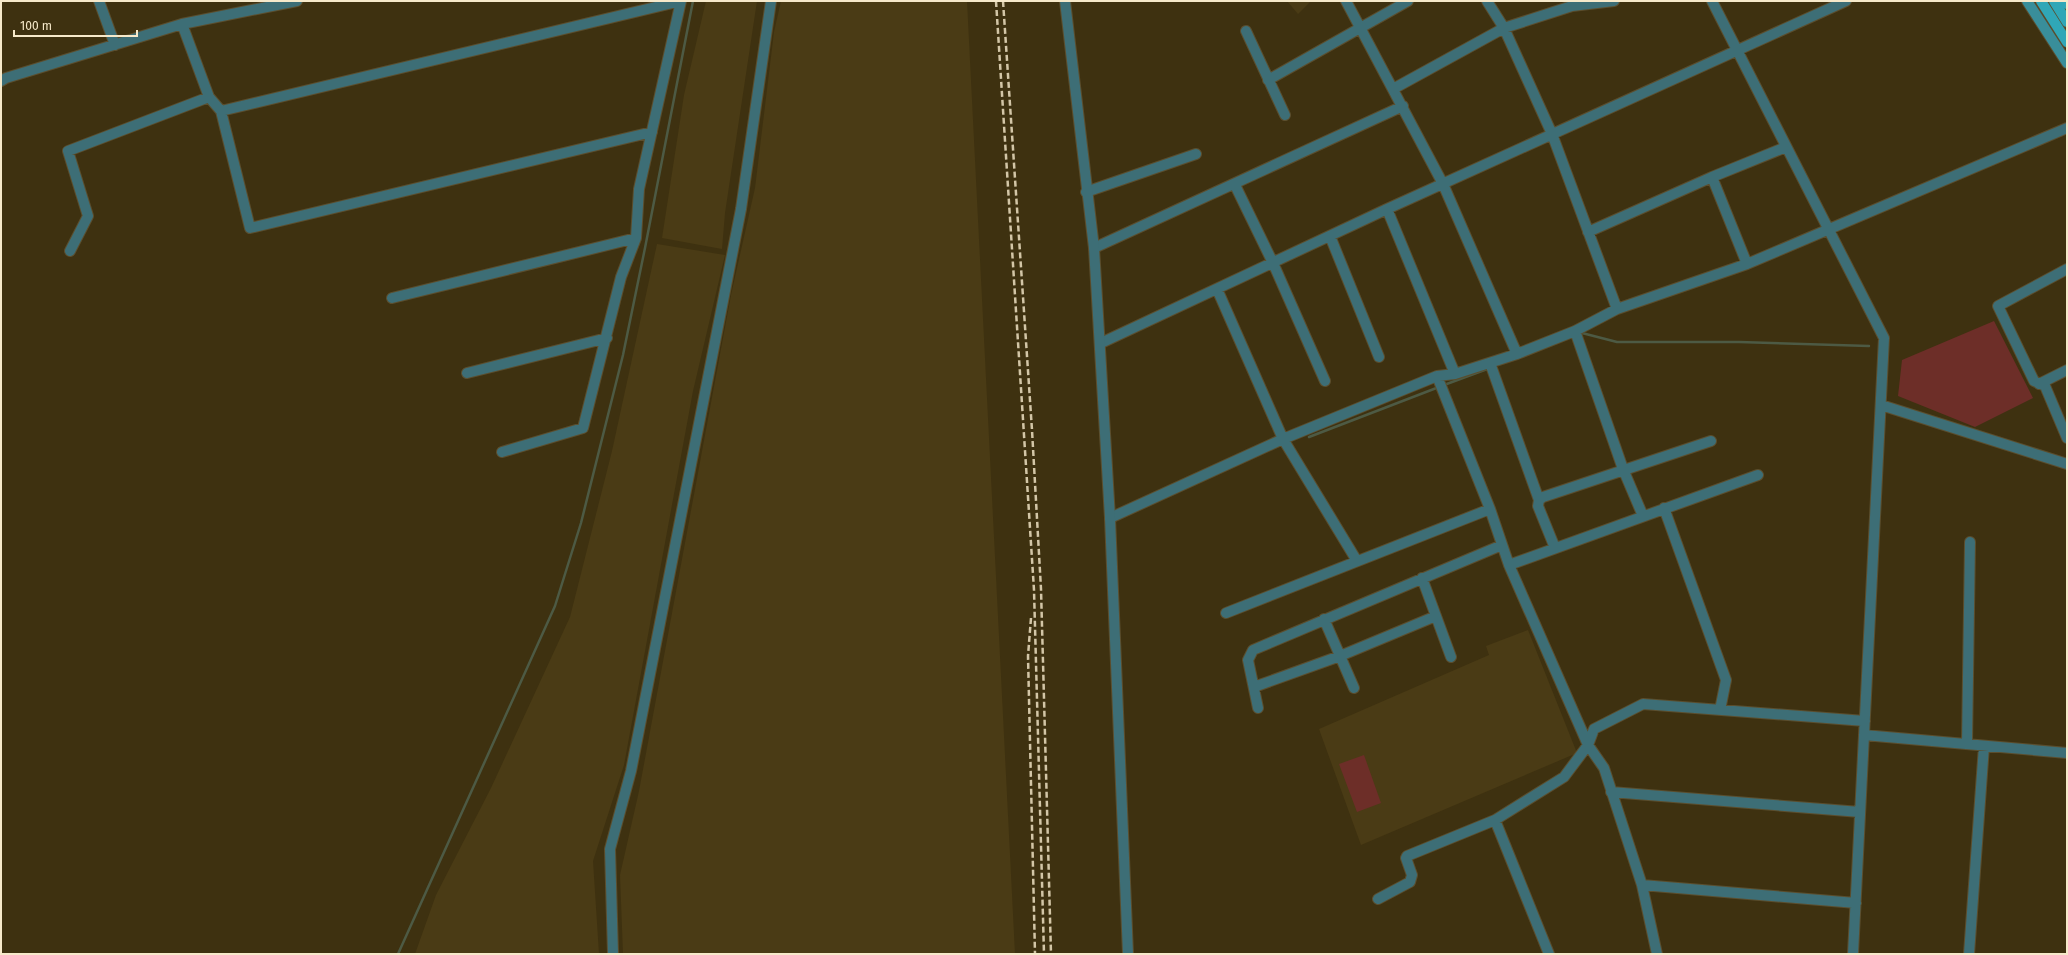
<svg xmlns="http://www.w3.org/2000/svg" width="2068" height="955" viewBox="0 0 2068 955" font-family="'Fira Sans',sans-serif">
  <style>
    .built { fill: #4a3b15 }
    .green { fill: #6d2e28 }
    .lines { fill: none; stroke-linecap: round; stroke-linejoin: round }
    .stream { stroke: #4d5a44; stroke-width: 2.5 }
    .minor-casing { stroke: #5b4e2e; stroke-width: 12 }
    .tertiary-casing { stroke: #5b4e2e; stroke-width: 12 }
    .secondary-casing { stroke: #5b4e2e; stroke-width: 12 }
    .primary-casing { stroke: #5b4e2e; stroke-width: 12 }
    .minor { stroke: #3d6e76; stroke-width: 10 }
    .tertiary { stroke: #3d6e76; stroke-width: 10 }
    .secondary { stroke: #398e9a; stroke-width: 10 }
    .primary { stroke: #30a7b7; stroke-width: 10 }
    .rail { stroke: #d3c6a7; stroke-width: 2.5; stroke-dasharray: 6 3; stroke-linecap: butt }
  </style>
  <rect width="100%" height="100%" fill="#3e3110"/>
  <!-- built -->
  <path class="built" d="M 706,1 L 757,1 L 725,213 L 722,249 L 662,238 L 684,95 Z
    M 781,1 L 967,1 L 1015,954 L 623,954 L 620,875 L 639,791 L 731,295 L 755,188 L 774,32 Z
    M 1287,1 L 1311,1 L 1298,14 Z
    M 657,244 L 725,255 L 693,391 L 624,765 L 593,861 L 599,954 L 415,954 L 436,895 L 491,788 L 570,617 L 612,451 Z
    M 1528,630 L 1577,753 L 1361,845 L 1319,729 L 1489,655 L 1486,646 Z"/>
  <!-- green -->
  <path class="green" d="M 1994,321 L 2033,398 L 1975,427 L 1898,396 L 1902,360 Z
    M 1364,755 L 1381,803 L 1357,812 L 1339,764 Z"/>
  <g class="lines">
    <!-- stream -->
    <path class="stream" d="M 1579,334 L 1582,333 L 1617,342 L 1739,342 L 1869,346
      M 1444,385 L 1490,368
      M 1309,437 L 1439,387
      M 398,954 L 555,606 L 581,523 L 623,355 L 645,248 L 693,1"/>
    <!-- minor casing -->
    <g class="minor-casing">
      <path id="minor" d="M 99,1 L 115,45
        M 1346,1 L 1443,184 L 1517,354
        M 1487,1 L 1504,28 L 1552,134 L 1617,309
        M 1712,1 L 1884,338 L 1853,954
        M 182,24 L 209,97 L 221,111 L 250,228 L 652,132
        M 1246,31 L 1285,115
        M 1268,80 L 1408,1
        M 1,81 L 6,78 L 182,24 L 297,1
        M 1393,89 L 1504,28 L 1572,6 L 1614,1
        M 221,111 L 681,1
        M 1712,177 L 1747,264
        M 1235,185 L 1273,263 L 1325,381
        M 1086,192 L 1196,154
        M 1387,209 L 1455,374
        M 1588,232 L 1712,177 L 1786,147
        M 1330,236 L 1379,357
        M 1094,248 L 1403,106
        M 70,251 L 88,216 L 68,151 L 209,97
        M 2067,269 L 1998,306 L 2034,381 L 2045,386 L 2067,438
        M 1217,289 L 1283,439 L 1357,561
        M 392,298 L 636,238
        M 1575,331 L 1623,469 L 1643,516
        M 1101,343 L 1387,209 L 1846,1
        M 1490,363 L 1539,500
        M 467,373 L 607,338
        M 1437,376 L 1490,509 L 1509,565 L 1588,745 L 1604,768 L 1642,885 L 1657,954
        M 2039,384 L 2067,370
        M 1881,405 L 2067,464
        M 502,452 L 583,428 L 621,277 L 636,238 L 639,189 L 681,1
        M 1664,508 L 1726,680 L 1720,710
        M 1110,518 L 1283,439 L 1437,376 L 1455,374 L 1517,354 L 1575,331 L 1617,309 L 1747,264 L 2067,128
        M 1555,548 L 1538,506 L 1539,500 L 1543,497 L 1711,441
        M 1509,565 L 1758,475
        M 1422,578 L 1451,657
        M 1226,613 L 1490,509
        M 1324,619 L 1354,688
        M 1254,687 L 1340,656 L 1436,616
        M 1258,708 L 1248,660 L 1253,650 L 1502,545
        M 1864,735 L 2067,753
        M 1967,744 L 1970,542
        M 1611,792 L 1860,812
        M 1495,820 L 1549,954
        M 1642,885 L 1856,903
        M 1378,899 L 1410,882 L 1412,875 L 1406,858 L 1407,856 L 1495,820 L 1564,777 L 1588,745 L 1594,729 L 1643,704 L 1865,721
        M 613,954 L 610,849 L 631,771 L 741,209 L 771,1
        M 1969,954 L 1984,746"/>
    </g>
    <!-- tertiary casing -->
    <g class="tertiary-casing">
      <path id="tertiary" d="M 1065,1 L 1094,248 L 1110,518 L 1128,954"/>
    </g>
    <!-- secondary casing -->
    <g class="secondary-casing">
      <path id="secondary" d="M 2027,1 L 2067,63"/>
    </g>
    <!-- primary casing -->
    <g class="primary-casing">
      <path id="primary" d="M 2041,1 L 2067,42
        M 2054,1 L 2067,22
        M 2063,1 L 2067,4"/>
    </g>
    <!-- minor -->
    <use href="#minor" class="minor"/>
    <!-- tertiary -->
    <use href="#tertiary" class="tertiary"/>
    <!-- secondary -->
    <use href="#secondary" class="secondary"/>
    <!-- primary -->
    <use href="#primary" class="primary"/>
    <!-- rail -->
    <path class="rail" d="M 996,1 L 1034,590 L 1044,954
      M 1003,1 L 1032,430 L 1041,589 L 1051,954
      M 1031,618 L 1028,656 L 1035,954"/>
  </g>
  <!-- border -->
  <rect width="2068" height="955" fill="none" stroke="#f6e9ca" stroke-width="4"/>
  <!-- scale -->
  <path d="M14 30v6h123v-6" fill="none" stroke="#f6e9ca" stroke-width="2"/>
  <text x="20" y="30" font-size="12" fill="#f6e9ca" stroke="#3e3110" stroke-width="3" paint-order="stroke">100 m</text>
</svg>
